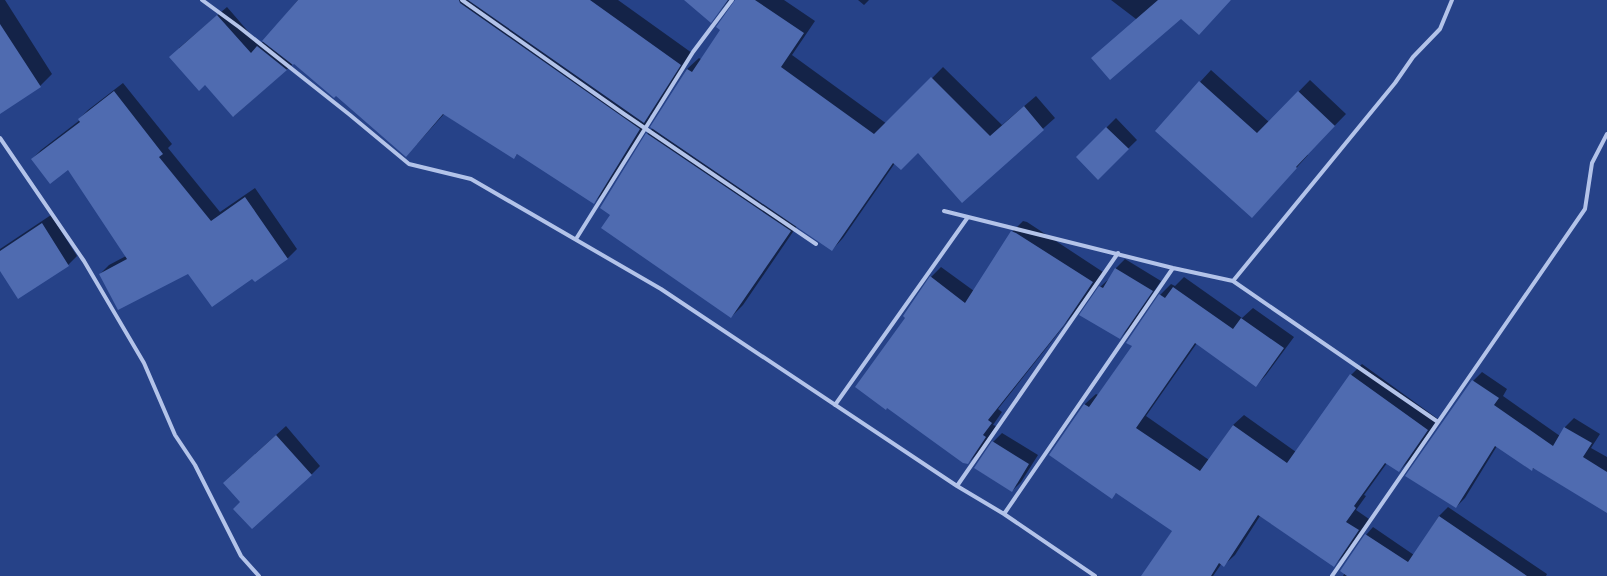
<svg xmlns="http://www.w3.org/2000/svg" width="1607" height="576" viewBox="0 0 1607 576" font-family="'Archivo Narrow',sans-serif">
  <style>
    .shadow { fill: #0007 }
    .building { fill: #4f6bb0 }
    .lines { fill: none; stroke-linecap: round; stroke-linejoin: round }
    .minor { stroke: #b3c3e9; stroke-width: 4 }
  </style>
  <rect width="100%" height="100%" fill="#264288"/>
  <!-- shadow -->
  <path class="shadow" d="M 0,0 L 5,0 L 52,74 L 40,86 L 0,113 Z
    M 298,0 L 618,0 L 692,53 L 656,111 L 650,116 L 651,117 L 605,191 L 594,203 L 518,153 L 514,158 L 444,114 L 417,144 L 336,95 L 294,63 L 234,116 L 179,48 L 227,7 L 260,45 Z
    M 685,0 L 729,0 L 711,21 Z
    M 736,0 L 784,0 L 815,21 L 792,55 L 887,124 L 943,67 L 1002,125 L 1036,96 L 1055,118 L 962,201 L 918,152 L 895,163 L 843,238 L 832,250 L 797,226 L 743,305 L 731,317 L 612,215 L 647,134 L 653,128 L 687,69 L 699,58 L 702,60 L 721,30 Z
    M 858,0 L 869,0 L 864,5 Z
    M 1111,0 L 1231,0 L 1181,18 L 1136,19 Z
    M 1211,70 L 1269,122 L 1310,80 L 1346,114 L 1307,154 L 1308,155 L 1252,217 L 1200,82 Z
    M 123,83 L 172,144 L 168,148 L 220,212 L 255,188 L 297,249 L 288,258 L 255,281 L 253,278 L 189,273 L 100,274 L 109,265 L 126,256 L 68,168 L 32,159 L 41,150 L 80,120 L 79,119 L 88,110 Z
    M 1116,118 L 1137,140 L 1098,178 L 1077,157 Z
    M 51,215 L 77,256 L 68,265 L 18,298 L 0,269 L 0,249 Z
    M 1023,221 L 1027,222 L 1103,272 L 1074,313 L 998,409 L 1002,412 L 993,425 L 996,426 L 978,453 L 968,463 L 906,318 L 931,277 L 941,267 L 974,291 L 1012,232 Z
    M 1125,259 L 1161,281 L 1129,329 L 1120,338 L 1100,287 L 1110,278 L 1116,268 Z
    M 1184,277 L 1242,318 L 1253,308 L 1294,337 L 1266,375 L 1256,386 L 1197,343 L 1146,416 L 1209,460 L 1233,425 L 1244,415 L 1296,452 L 1351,375 L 1362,364 L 1438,419 L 1410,460 L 1399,471 L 1387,463 L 1364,495 L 1366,496 L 1356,510 L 1369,519 L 1344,555 L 1334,566 L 1260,516 L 1235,555 L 1224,565 L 1222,563 L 1213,576 L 1142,576 L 1173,530 L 1117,492 L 1112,497 L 1050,455 L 1085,404 L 1096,394 L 1098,395 L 1133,346 L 1160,295 L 1171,284 L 1175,286 Z
    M 1482,372 L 1507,389 L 1503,396 L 1560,436 L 1565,427 L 1574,418 L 1600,434 L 1591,448 L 1607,457 L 1607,512 L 1534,468 L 1531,470 L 1497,446 L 1465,498 L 1456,507 L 1407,475 L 1473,381 Z
    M 286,426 L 320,466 L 311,475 L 233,474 Z
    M 1002,433 L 1038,455 L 1021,482 L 1012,491 L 975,468 L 993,442 Z
    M 1448,507 L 1547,574 L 1546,576 L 1343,576 L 1366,535 L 1373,527 L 1414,555 L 1439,516 Z"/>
  <!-- building -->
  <path class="building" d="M 298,0 L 459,0 L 460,3 L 640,129 L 594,204 L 517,154 L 514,159 L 443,114 L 406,157 L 336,96 L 334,98 L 294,64 L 293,65 L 262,41 Z
    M 468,0 L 590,0 L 681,65 L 644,123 Z
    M 684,0 L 728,0 L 711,23 Z
    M 735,0 L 755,0 L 804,33 L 781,67 L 874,134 L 931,77 L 990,136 L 1024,106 L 1044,130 L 962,203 L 918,153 L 901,170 L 893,163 L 832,251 L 650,127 L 687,69 L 692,72 L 720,30 L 716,27 Z
    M 1158,0 L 1231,0 L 1199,35 L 1181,19 L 1110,80 L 1091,58 Z
    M 217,15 L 251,53 L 257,46 L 287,70 L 233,117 L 205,85 L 199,91 L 169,57 Z
    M 0,24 L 41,87 L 0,114 Z
    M 1199,81 L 1257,133 L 1298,91 L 1335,126 L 1296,167 L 1297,168 L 1252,218 L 1155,131 Z
    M 114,91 L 163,154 L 159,157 L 211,221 L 245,197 L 288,259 L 255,282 L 252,279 L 212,307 L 188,274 L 118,310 L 99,274 L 127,259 L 68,170 L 50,184 L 31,159 L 80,122 L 78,119 Z
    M 1106,127 L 1129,149 L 1098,180 L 1076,157 Z
    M 646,133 L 791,231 L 731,318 L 601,228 L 610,215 L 600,208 Z
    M 42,223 L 69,266 L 18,299 L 0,271 L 0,251 Z
    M 1011,231 L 1016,233 L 1093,282 L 1064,325 L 988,420 L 992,423 L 983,435 L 986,437 L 968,464 L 963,463 L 887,408 L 886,410 L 855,387 L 905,318 L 903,316 L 930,276 L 965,303 Z
    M 1115,268 L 1153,291 L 1120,339 L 1079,315 L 1099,286 L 1103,288 Z
    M 1173,287 L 1233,329 L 1241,318 L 1284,348 L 1256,387 L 1195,343 L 1136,428 L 1200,471 L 1233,425 L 1287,463 L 1350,374 L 1428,430 L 1399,472 L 1385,463 L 1354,506 L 1356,508 L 1346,522 L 1359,530 L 1334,567 L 1258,515 L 1224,567 L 1219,563 L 1211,576 L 1141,576 L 1172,531 L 1116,493 L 1112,499 L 1049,455 L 1084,404 L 1089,407 L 1132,346 L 1126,343 L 1159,294 L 1165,298 Z
    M 1472,380 L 1499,398 L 1494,405 L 1553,446 L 1564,427 L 1592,443 L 1583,457 L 1607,472 L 1607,513 L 1533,468 L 1532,471 L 1495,446 L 1456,508 L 1405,476 Z
    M 276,435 L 312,475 L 252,529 L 233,509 L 240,502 L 223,483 Z
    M 992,441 L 1029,464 L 1012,492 L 974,468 Z
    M 1439,516 L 1527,576 L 1347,576 L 1340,571 L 1365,534 L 1408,562 Z"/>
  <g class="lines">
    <!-- minor -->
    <path class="minor" d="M 202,0 L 239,27 L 350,115 L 409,164 L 471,179 L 661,289 L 957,486 L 1004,514 L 1095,576
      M 462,0 L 624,114 L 816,244
      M 0,138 L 84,261 L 144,363 L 175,435 L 195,465 L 241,556 L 259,576
      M 944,211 L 1173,268 L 1233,281 L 1438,422
      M 576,239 L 693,52 L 732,0
      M 1233,281 L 1395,83 L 1413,57 L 1440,29 L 1452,0
      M 835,405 L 968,217
      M 957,486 L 1118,253
      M 1004,514 L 1173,268
      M 1332,576 L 1585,209 L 1592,163 L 1607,134"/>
  </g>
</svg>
